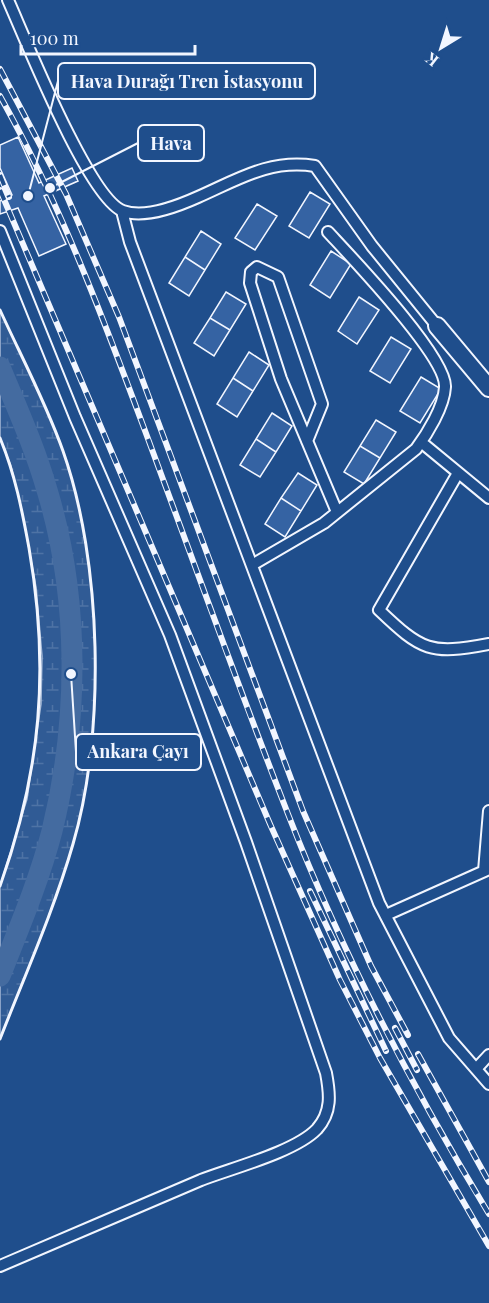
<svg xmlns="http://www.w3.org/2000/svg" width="489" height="1303" viewBox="0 0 489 1303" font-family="'Playfair Display',serif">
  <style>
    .wetland { fill: url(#wetland-marsh); stroke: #a8bbd7; stroke-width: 1.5 }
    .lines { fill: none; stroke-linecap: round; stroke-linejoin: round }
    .river { stroke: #446ba0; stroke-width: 21 }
    .building { fill: #3563a3; stroke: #f2f6ff; stroke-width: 1.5 }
    .street-casing { stroke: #f2f6ff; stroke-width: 14 }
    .primary-casing { stroke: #f2f6ff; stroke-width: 20 }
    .street { stroke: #1f4e8c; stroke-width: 10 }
    .primary { stroke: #1f4e8c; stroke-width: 16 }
    .rail-casing { stroke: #f2f6ff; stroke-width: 6 }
    .rail { stroke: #1f4e8c; stroke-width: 4; stroke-dasharray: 11; stroke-linecap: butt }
    .wall { stroke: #f2f6ff; stroke-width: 3 }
    .leader { fill: none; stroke: #f2f6ff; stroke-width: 2 }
    .callout-dot { fill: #f2f6ff; stroke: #1f4e8c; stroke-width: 2 }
    .callout { fill: #1f4e8c; stroke: #f2f6ff; stroke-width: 2 }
    .callout-label { font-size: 18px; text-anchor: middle; font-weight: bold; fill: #f2f6ff }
  </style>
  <defs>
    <pattern id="wetland-marsh" width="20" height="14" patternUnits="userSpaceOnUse" patternTransform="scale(1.5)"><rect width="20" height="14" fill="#305b95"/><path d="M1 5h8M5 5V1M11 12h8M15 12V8" fill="none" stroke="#4e73a5"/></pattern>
  </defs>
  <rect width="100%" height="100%" fill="#1f4e8c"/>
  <!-- wetland -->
  <path class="wetland" d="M 0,310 C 21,356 46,403 63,451 C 102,561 106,732 73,844 C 54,910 25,975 0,1039 L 0,886 L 27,799 L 41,704 L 42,656 L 36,587 L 22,511 L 11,466 L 0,438 Z"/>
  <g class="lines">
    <!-- river -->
    <path class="river" d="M 0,367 C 17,408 35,448 47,490 C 80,599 79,721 52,831 C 39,881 19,928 0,976"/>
  </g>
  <!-- building -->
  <path class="building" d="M 18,137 L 39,183 L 72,168 L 78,181 L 44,196 L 66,244 L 39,256 L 18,208 L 0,214 L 0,201 L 12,195 L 0,168 L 0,145 Z
    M 310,192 L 330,204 L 309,238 L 289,226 Z
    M 257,204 L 277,216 L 255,250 L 235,238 Z
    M 201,231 L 221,244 L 205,270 L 185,257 Z
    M 331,251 L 351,264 L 330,298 L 310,285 Z
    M 185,257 L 205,270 L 189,296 L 169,283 Z
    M 226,292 L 246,304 L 230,330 L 210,318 Z
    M 359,297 L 379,310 L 357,344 L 338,331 Z
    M 210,318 L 230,330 L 214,356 L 194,343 Z
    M 391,337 L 411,349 L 390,383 L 370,371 Z
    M 249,352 L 269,365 L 253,391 L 233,378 Z
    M 421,377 L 441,389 L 420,423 L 400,411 Z
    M 233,378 L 253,391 L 237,417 L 217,404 Z
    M 272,413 L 292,426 L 276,452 L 256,439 Z
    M 376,420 L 396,432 L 380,458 L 360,446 Z
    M 256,439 L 276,452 L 260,477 L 240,465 Z
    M 360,446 L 380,458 L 364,484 L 344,472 Z
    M 298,473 L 317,485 L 301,511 L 281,498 Z
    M 281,498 L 301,511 L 285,537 L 265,524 Z"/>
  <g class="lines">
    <!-- street casing -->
    <g class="street-casing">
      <path id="street" d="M 8,0 C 25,38 89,199 123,211 C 145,219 178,206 198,197 C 239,179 269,159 315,166 L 372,246 L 437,326
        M 122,211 L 130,242 L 379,903 L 449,1038 L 489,1084
        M 0,231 L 75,417 L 170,635 L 246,842 L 326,1073 C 330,1094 332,1112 317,1129 C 295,1152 232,1168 201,1180 C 134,1208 67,1238 0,1266
        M 307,441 L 322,404 L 278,277 L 257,267 L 251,272 L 250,283 L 281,379 L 337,512
        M 421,442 L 489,498
        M 458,473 L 379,610 C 422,651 430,655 489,644
        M 252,565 L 324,523 L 416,449 C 427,434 444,407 445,387 C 447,357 352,258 328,232
        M 484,871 L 489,811
        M 386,915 L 489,869
        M 476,1069 L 489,1055"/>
    </g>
    <!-- primary casing -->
    <g class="primary-casing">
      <path id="primary" d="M 437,326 L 489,388"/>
    </g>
    <!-- street -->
    <use href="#street" class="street"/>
    <!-- primary -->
    <use href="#primary" class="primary"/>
    <!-- rail casing -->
    <g class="rail-casing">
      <path id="rail" d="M 0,69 L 66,194 L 119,317 L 303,811 L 371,966 L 408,1035
        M 0,96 C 59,201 102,315 144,428 C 192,557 238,686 288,814 C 342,953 412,1087 489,1214
        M 0,175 L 9,197
        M 0,190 L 270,824 L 340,980 L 380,1058 L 489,1246
        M 310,891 L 386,1051
        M 395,1028 L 417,1070
        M 418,1054 L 489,1182"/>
    </g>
    <!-- rail -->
    <use href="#rail" class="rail"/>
    <!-- wall -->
    <path class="wall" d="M 0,310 C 21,356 46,403 63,451 C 102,561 106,732 73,844 C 54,910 25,975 0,1039
      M 0,438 C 15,474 22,510 29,548 C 50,669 41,771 0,886"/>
  </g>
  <!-- callouts -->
  <path class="leader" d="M28 196L58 81M50 188L138 143M71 674L76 752"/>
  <g class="callout-dot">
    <circle cx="28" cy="196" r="6"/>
    <circle cx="50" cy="188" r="6"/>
    <circle cx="71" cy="674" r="6"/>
  </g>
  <g class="callout">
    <rect x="58" y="63" width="257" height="36" rx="6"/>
    <rect x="138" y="125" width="66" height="36" rx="6"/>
    <rect x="76" y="734" width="125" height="36" rx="6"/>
  </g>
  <g class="callout-label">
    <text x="187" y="88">Hava Durağı Tren İstasyonu</text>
    <text x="171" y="150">Hava</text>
    <text x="138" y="758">Ankara Çayı</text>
  </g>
  <!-- north arrow -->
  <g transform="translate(441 48) rotate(218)" stroke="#1f4e8c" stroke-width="4.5" paint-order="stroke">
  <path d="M0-4.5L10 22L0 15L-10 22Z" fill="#f2f6ff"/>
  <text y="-9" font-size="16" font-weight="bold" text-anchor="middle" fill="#f2f6ff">K</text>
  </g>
  <!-- scale -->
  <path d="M21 45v9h174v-9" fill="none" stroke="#f2f6ff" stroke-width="3"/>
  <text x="30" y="45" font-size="18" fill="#f2f6ff" stroke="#1f4e8c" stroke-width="4.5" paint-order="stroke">100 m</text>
</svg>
